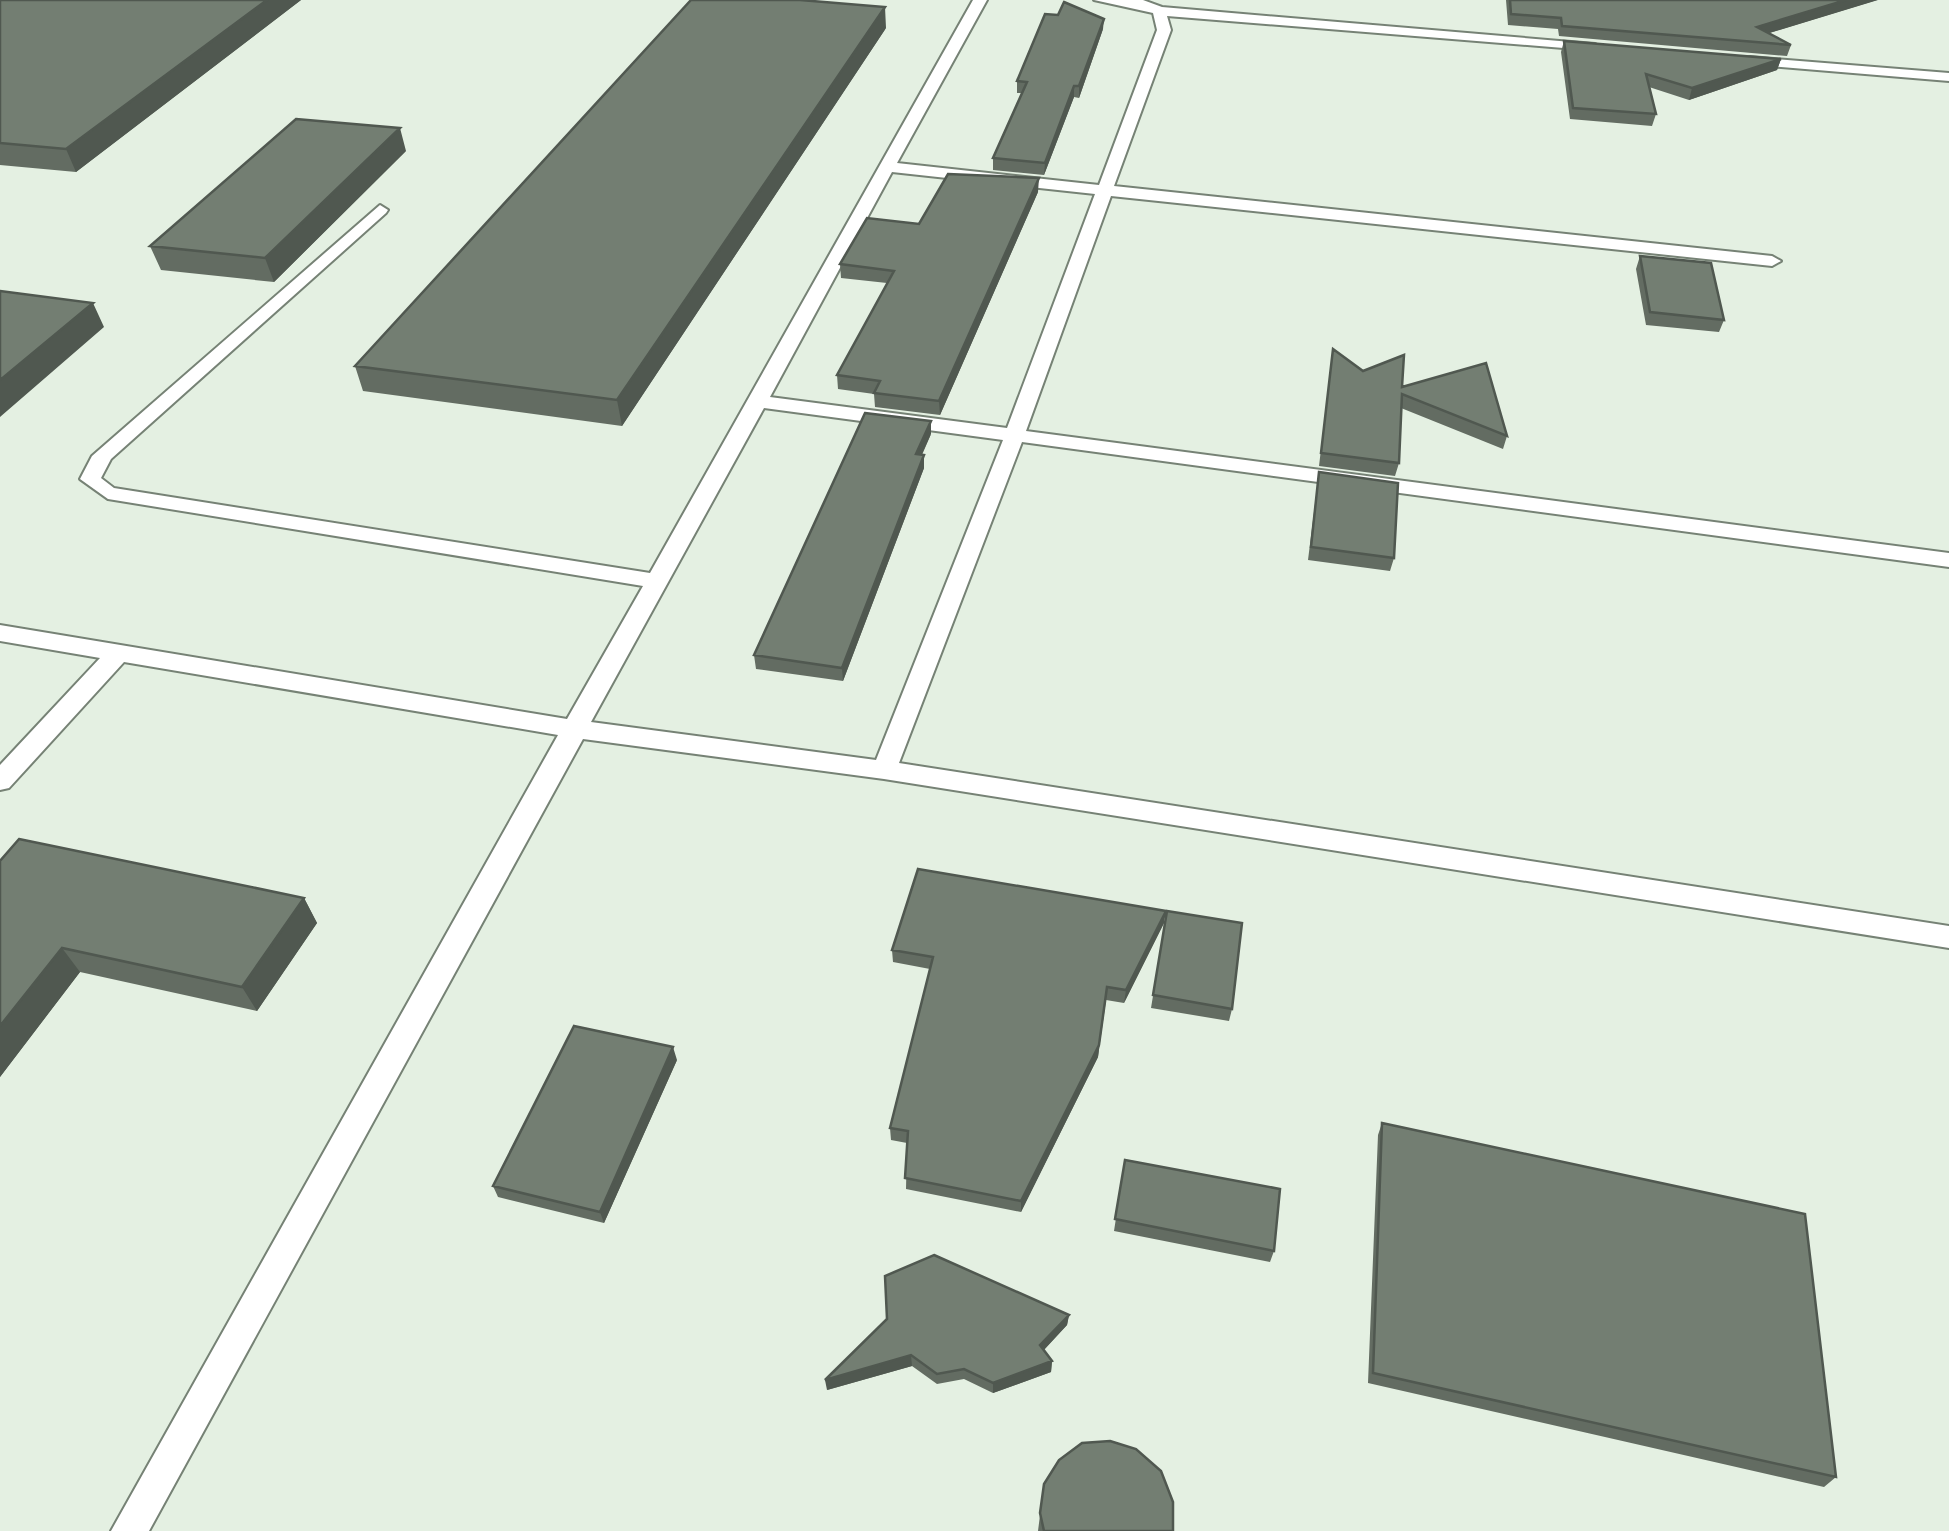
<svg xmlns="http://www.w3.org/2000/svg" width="1949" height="1531" viewBox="0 0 1949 1531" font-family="'Noto Sans',sans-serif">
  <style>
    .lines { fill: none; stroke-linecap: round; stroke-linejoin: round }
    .lane-casing { stroke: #768275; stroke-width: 4 }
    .lane { fill: #fff; fill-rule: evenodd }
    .wall { fill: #636c62 }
    .shaded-wall { fill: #505850 }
    .building { fill: #737e72; stroke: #505850; stroke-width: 2.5 }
  </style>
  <rect width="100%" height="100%" fill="#e4f0e2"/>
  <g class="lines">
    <!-- lane casing -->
    <g class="lane-casing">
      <path id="lane" d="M 973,0 L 987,0 L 897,163 L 1099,185 L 1157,30 L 1153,13 L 1094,0 L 1143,0 L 1162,7 L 1595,44 L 1602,48 L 1600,51 L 1167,16 L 1171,30 L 1114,186 L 1772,256 L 1781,261 L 1772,266 L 1111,196 L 1026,431 L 1949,553 L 1949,567 L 1022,442 L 899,763 L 1949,926 L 1949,948 L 884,779 L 583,739 L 149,1531 L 111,1531 L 558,735 L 124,662 L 9,788 L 0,790 L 0,765 L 100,658 L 0,641 L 0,625 L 567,719 L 643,586 L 108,499 L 80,479 L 92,456 L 380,205 L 388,210 L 386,213 L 111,459 L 101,478 L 114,488 L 650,573 ZM 892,172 L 1095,194 L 1007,428 L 770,397 ZM 764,408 L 1003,440 L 876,760 L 591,722 Z
        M 1750,57 L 1949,73 L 1949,81 L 1745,64 L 1745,58 Z"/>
    </g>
    <!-- lane -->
    <use href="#lane" class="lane"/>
  </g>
  <!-- wall -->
  <path class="wall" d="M 0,0 L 301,0 L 76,172 L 0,165 Z
    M 1506,0 L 1877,0 L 1769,33 L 1791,45 L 1787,56 L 1559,36 L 1558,29 L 1508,25 Z
    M 886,28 L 622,426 L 363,391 L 355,366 Z
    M 1103,29 L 1079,98 L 1074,97 L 1044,175 L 993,170 L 993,158 L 1022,93 L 1017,93 L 1017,81 Z
    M 1564,41 L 1781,59 L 1777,70 L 1689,100 L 1649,87 L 1656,114 L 1652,126 L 1570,119 L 1561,52 Z
    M 406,151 L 274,282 L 161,270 L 150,246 Z
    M 1038,192 L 940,415 L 875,407 L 874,394 L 838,389 L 837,375 L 887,283 L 841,278 L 840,264 L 919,224 Z
    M 1640,256 L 1724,320 L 1719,332 L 1646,325 L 1636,269 Z
    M 1333,349 L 1363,371 L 1402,387 L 1507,436 L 1503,449 L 1401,408 L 1399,463 L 1395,476 L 1319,466 Z
    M 931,434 L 922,455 L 924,468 L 843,681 L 756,669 L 754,655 Z
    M 1319,472 L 1394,558 L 1390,571 L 1308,560 Z
    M 0,861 L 304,898 L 317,923 L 257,1011 L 80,972 L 0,1077 Z
    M 1167,911 L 1232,1009 L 1229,1021 L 1151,1008 Z
    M 1164,923 L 1124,1003 L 1106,1000 L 1098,1057 L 1021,1212 L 906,1189 L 907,1143 L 891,1140 L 890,1128 L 930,969 L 893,962 L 892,950 Z
    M 677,1060 L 604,1223 L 498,1197 L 493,1186 Z
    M 1382,1123 L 1836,1477 L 1824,1487 L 1368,1383 L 1378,1135 Z
    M 1125,1160 L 1274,1251 L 1270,1262 L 1114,1231 Z
    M 1069,1315 L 1067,1325 L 1044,1350 L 1052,1361 L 1051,1372 L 993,1393 L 964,1379 L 937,1384 L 912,1366 L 827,1390 L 887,1319 Z
    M 1044,1484 L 1173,1531 L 1038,1531 Z"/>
  <!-- shaded-wall -->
  <path class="shaded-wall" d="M 267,0 L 301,0 L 76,172 L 66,149 Z
    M 1846,0 L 1878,0 L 1753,38 L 1757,27 Z
    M 885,7 L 886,28 L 622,426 L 617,400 Z
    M 1104,19 L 1103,29 L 1079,98 L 1079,86 Z
    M 1781,59 L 1777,70 L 1689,100 L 1692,88 Z
    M 1074,86 L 1074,97 L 1044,175 L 1045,163 Z
    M 400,128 L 406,151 L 274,282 L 265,258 Z
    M 1039,178 L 1038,192 L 940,415 L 939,401 Z
    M 93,303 L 104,327 L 0,417 L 0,380 Z
    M 931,421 L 931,434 L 916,467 L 916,454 Z
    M 924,455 L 924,468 L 843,681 L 842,668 Z
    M 304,898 L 317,923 L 257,1011 L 242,987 Z
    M 1166,911 L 1164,923 L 1124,1003 L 1126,990 Z
    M 62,948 L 80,972 L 0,1077 L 0,1026 Z
    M 1107,987 L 1098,1057 L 1021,1212 L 1021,1201 Z
    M 673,1047 L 677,1060 L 604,1223 L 600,1212 Z
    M 1069,1315 L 1067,1325 L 1039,1355 L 1040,1345 Z
    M 911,1355 L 912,1366 L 827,1390 L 825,1380 Z
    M 1052,1361 L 1051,1372 L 993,1393 L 993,1383 Z"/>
  <!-- building -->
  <path class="building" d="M 0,0 L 267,0 L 66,149 L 0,143 Z
    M 691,0 L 800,0 L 885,7 L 617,400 L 355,366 Z
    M 1510,0 L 1846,0 L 1757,27 L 1791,45 L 1562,26 L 1561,18 L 1511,14 Z
    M 1064,2 L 1104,19 L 1079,86 L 1074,86 L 1045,163 L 993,158 L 1027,82 L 1017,81 L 1045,14 L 1058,15 Z
    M 1564,41 L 1781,59 L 1692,88 L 1646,74 L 1656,114 L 1573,108 Z
    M 296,119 L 400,128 L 265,258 L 150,246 Z
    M 948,174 L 1039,178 L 939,401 L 874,393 L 880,381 L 837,375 L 894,271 L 840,264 L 867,218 L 919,224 Z
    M 1640,256 L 1711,263 L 1724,320 L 1650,312 Z
    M 0,291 L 93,303 L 0,380 Z
    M 1333,349 L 1363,371 L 1404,355 L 1402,387 L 1486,363 L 1507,436 L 1402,394 L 1399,463 L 1321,453 Z
    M 865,413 L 931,421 L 916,454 L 924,455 L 842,668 L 754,655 Z
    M 1319,472 L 1398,483 L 1394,558 L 1311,547 Z
    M 19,839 L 304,898 L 242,987 L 62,948 L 0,1026 L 0,861 Z
    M 918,869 L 1166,911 L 1126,990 L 1107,987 L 1099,1045 L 1021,1201 L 905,1178 L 908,1131 L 890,1128 L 933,957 L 892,950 Z
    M 1167,911 L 1242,923 L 1232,1009 L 1153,995 Z
    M 574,1026 L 673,1047 L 600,1212 L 493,1186 Z
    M 1382,1123 L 1805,1214 L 1836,1477 L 1373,1373 Z
    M 1125,1160 L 1280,1189 L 1274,1251 L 1115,1219 Z
    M 934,1255 L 1069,1315 L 1040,1345 L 1052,1361 L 993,1383 L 964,1369 L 937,1374 L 911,1355 L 825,1380 L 887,1319 L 885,1276 Z
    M 1110,1441 L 1136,1449 L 1161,1471 L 1173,1502 L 1173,1531 L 1044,1531 L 1040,1513 L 1044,1484 L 1059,1460 L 1082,1443 Z"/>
</svg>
